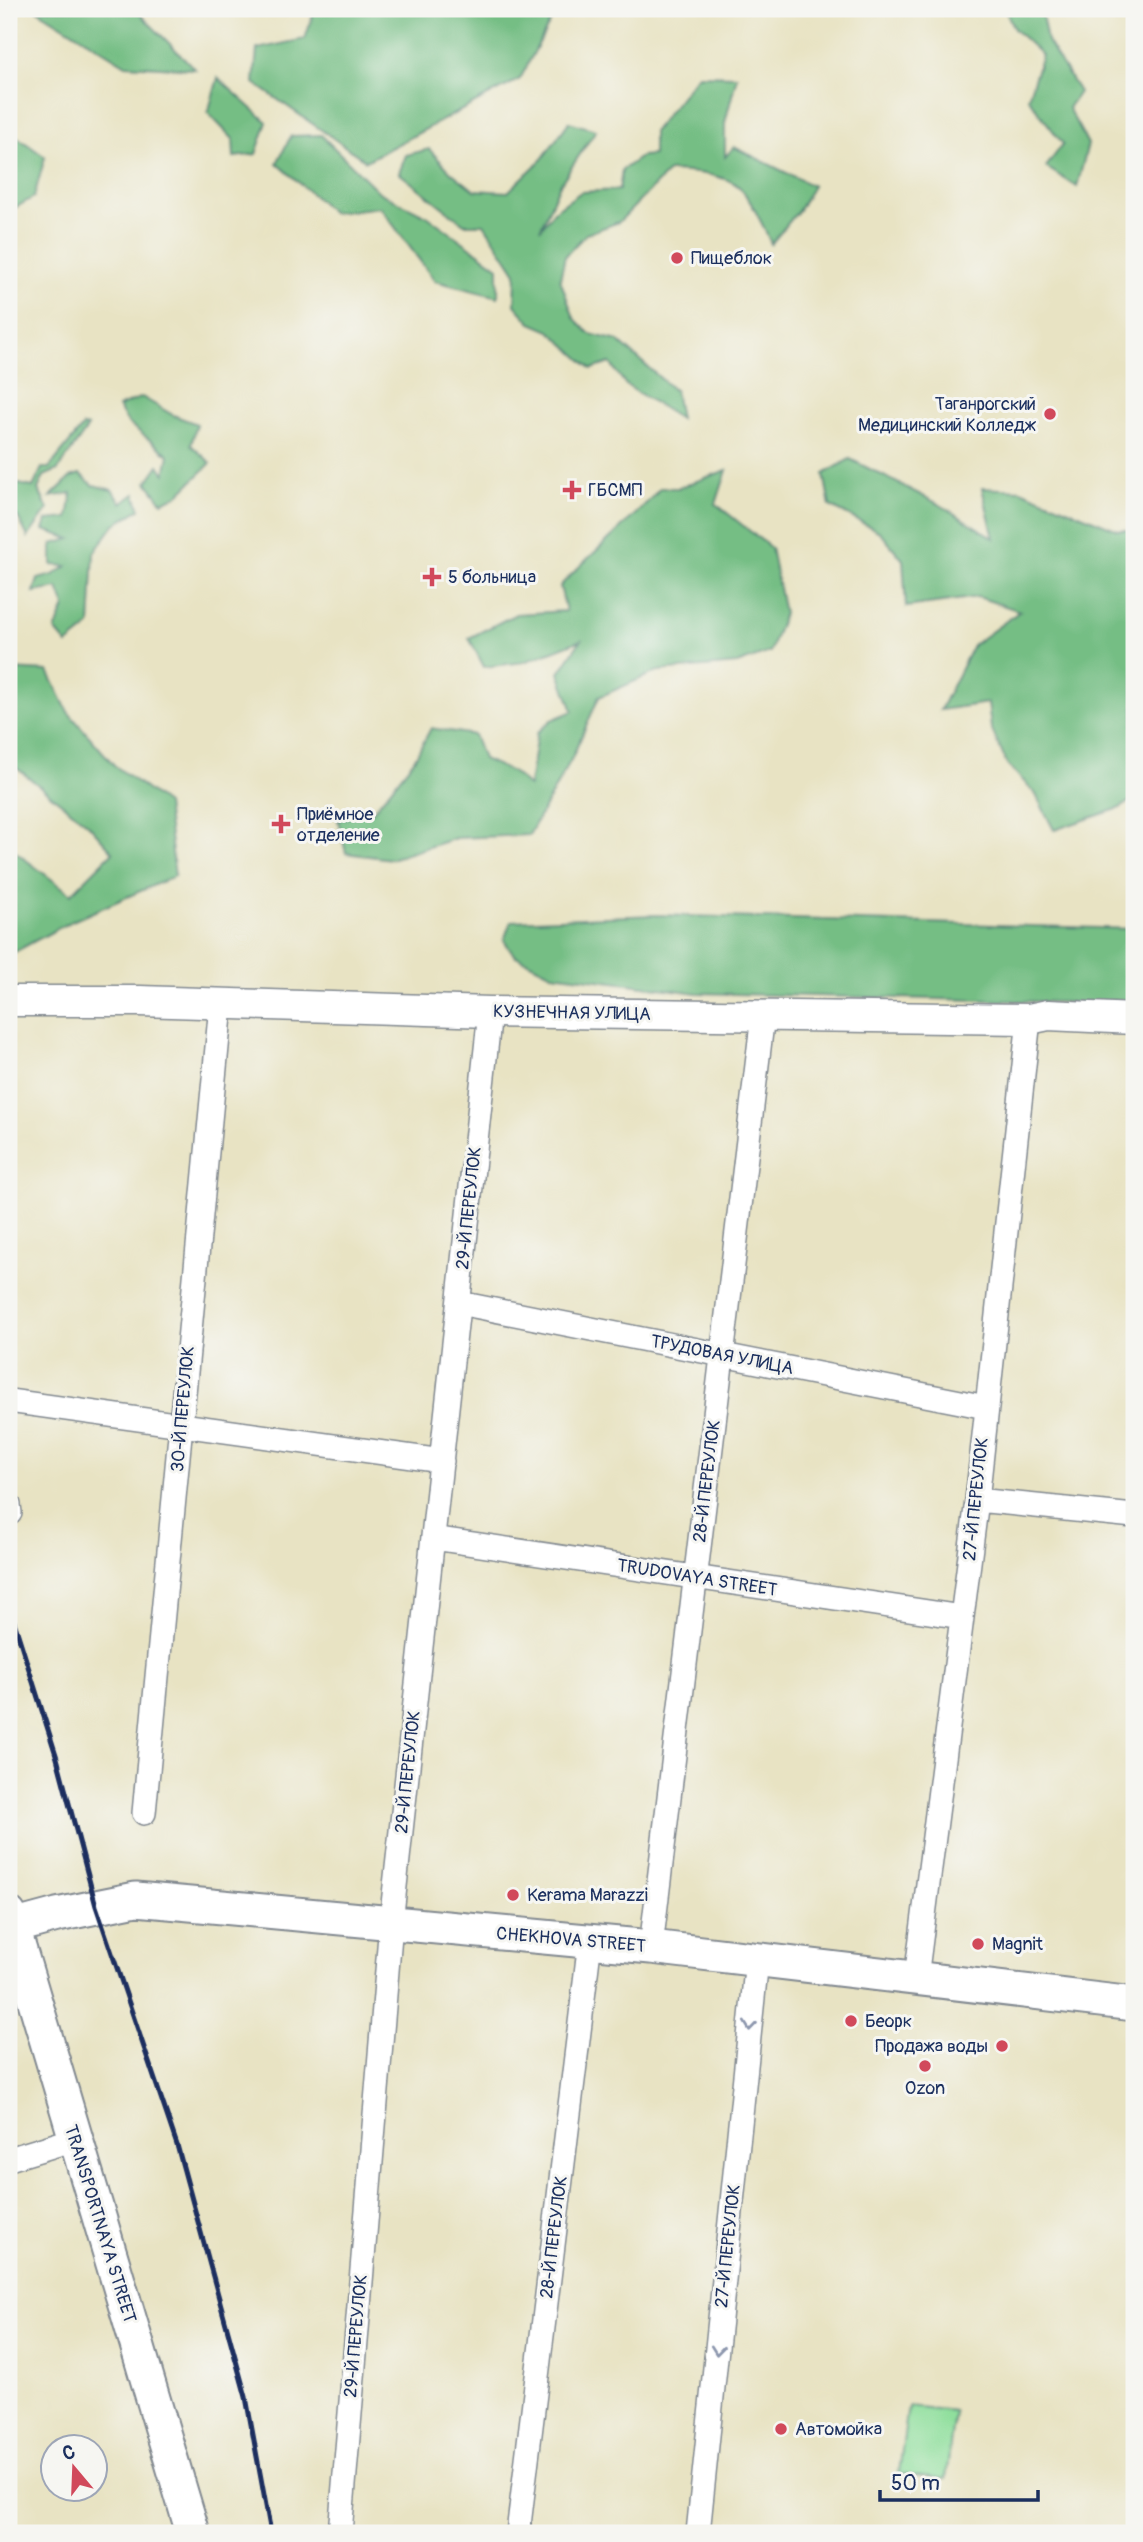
<svg xmlns="http://www.w3.org/2000/svg" width="1143" height="2542" viewBox="0 0 1143 2542" font-family="Pangolin,sans-serif">
  <style>
    .green { fill: #90df9d; stroke: #56877e; stroke-width: 2 }
    .forest { fill: #74be84; stroke: #487671; stroke-width: 2 }
    .lines { fill: none; stroke-linecap: round; stroke-linejoin: round }
    .minor-casing { stroke: #828990; stroke-width: 26 }
    .tertiary-casing { stroke: #828990; stroke-width: 33 }
    .secondary-casing { stroke: #828990; stroke-width: 37 }
    .minor { stroke: #fff; stroke-width: 23 }
    .tertiary { stroke: #fff; stroke-width: 30 }
    .secondary { stroke: #fff; stroke-width: 33 }
    .rail { stroke: #1b2f5e; stroke-width: 5 }
    .oneway { stroke: #8d97ae }
    .poi-dot { fill: #d1495b; stroke: #f6f6f2; stroke-width: 2.5 }
    .labels { text-anchor: middle; dominant-baseline: central; stroke-width: 6; stroke-linejoin: round; paint-order: stroke }
    .poi-label { font-size: 18px; fill: #1b2f5e; stroke: #f6f6f2; text-anchor: start }
    .street-label { font-size: 18px; fill: #1b2f5e; stroke: #f6f6f2 }
  </style>
  <rect width="100%" height="100%" fill="#f6f6f2"/>
  <filter id="ink" filterUnits="userSpaceOnUse"><feTurbulence type="fractalNoise" baseFrequency=".0143" numOctaves="2"/><feDisplacementMap in="SourceGraphic" scale="14" xChannelSelector="R" yChannelSelector="G"/><feConvolveMatrix kernelMatrix="1 2 1 2 8 2 1 2 1" color-interpolation-filters="sRGB"/></filter>
  <filter id="wash" filterUnits="userSpaceOnUse"><feTurbulence type="fractalNoise" baseFrequency=".00686" numOctaves="4" result="noise"/><feDisplacementMap in="SourceGraphic" scale="28" xChannelSelector="R" yChannelSelector="G"/><feGaussianBlur stdDeviation="1.57" result="paint"/><feColorMatrix in="noise" values="0 0 0 0 0 0 0 0 0 0 0 0 0 0 0 0 0 1.4 0 .05"/><feComposite in="paint" operator="in"/></filter>
  <g filter="url(#wash)">
    <rect width="100%" height="100%" fill="#e8e3c3"/>
    <!-- green -->
    <path class="green" d="M 908,2406 L 954,2411 L 946,2479 L 899,2473 Z"/>
    <!-- forest -->
    <path class="forest" d="M 36,9 L 135,9 L 195,69 L 126,65 Z
      M 315,9 L 557,9 L 520,79 L 366,161 L 254,83 L 257,49 L 305,39 Z
      M 1005,9 L 1041,9 L 1047,41 L 1079,92 L 1068,108 L 1088,144 L 1077,187 L 1046,167 L 1063,144 L 1028,98 L 1042,55 L 1014,29 Z
      M 698,75 L 737,76 L 725,123 L 725,157 L 734,147 L 813,186 L 799,210 L 771,244 C 765,229 747,190 734,183 C 715,173 690,172 669,171 L 619,222 L 586,234 L 565,256 L 560,279 L 574,318 L 590,334 L 618,341 L 675,391 L 680,419 L 626,385 L 610,363 L 592,369 L 550,331 L 531,323 L 515,305 L 516,273 L 484,224 L 464,224 L 399,173 L 406,155 L 429,149 L 451,172 L 474,190 L 508,192 L 542,159 L 569,122 L 596,130 L 559,186 L 540,230 L 554,211 L 581,192 L 619,190 L 622,170 L 642,156 L 653,155 L 653,132 Z
      M 218,78 L 267,122 L 256,154 L 234,157 L 233,139 L 208,113 Z
      M 9,131 L 45,157 L 34,197 L 9,211 Z
      M 321,135 L 380,193 L 427,216 L 498,267 L 498,297 L 435,281 L 380,207 L 333,213 L 277,163 L 291,136 Z
      M 142,397 L 173,415 L 197,424 L 191,445 L 211,463 L 178,495 L 162,502 L 147,482 L 159,465 L 165,474 L 169,455 L 128,423 L 118,407 Z
      M 83,426 L 88,427 L 58,470 L 44,476 L 38,489 L 48,509 L 28,537 L 18,517 L 9,513 L 9,488 L 19,484 L 33,487 L 42,468 L 49,468 Z
      M 850,459 L 939,504 L 994,538 L 982,488 L 1021,490 L 1118,530 L 1134,530 L 1134,798 L 1120,808 L 1054,830 L 1035,793 L 1007,764 L 991,728 L 988,703 L 940,710 L 973,645 L 1020,611 L 978,597 L 906,607 L 903,560 L 880,532 L 830,506 L 824,474 Z
      M 727,470 L 716,504 L 771,548 L 784,613 L 770,652 L 737,664 L 658,671 L 599,697 L 572,758 L 529,835 L 456,838 L 391,859 L 346,853 L 338,820 L 373,811 L 414,760 L 431,728 L 474,735 L 483,759 L 512,772 L 529,786 L 537,733 L 551,720 L 573,711 L 559,673 L 581,640 L 524,662 L 484,667 L 469,638 L 516,614 L 566,611 L 560,586 C 592,552 630,524 660,488 L 678,488 Z
      M 80,474 L 93,485 L 112,490 L 122,503 L 135,494 L 140,509 L 114,525 L 94,553 L 90,626 L 67,644 L 55,630 L 65,607 L 58,588 L 34,592 L 38,579 L 53,575 L 67,566 L 52,565 L 52,544 L 71,539 L 44,530 L 47,520 L 68,518 L 72,493 L 50,497 L 71,477 Z
      M 9,669 L 48,671 L 68,712 L 114,765 L 166,804 L 175,876 L 70,922 L 9,955 L 9,847 L 71,894 L 113,852 L 88,824 L 9,762 Z
      M 655,915 L 1134,929 L 1134,1004 L 697,993 L 552,974 L 514,955 L 504,940 L 511,921 Z"/>
  </g>
  <g filter="url(#ink)">
    <g class="lines">
      <!-- minor casing -->
      <g class="minor-casing">
        <path id="minor" d="M 459,1303 L 986,1407
          M 9,1401 L 442,1461
          M 977,1500 L 1134,1516
          M 9,1505 L 10,1513
          M 433,1538 L 962,1617
          M 144,1813 L 221,1005
          M 651,1947 L 763,1015
          M 916,1978 L 977,1500 L 1029,1019
          M 9,2159 L 75,2139
          M 340,2533 L 391,1923 L 490,1012
          M 518,2533 L 590,1941
          M 698,2533 L 757,1959"/>
      </g>
      <!-- tertiary casing -->
      <g class="tertiary-casing">
        <path id="tertiary" d="M 9,1001 L 140,1001 L 490,1012 L 1029,1019 L 1048,1015 L 1134,1019"/>
      </g>
      <!-- secondary casing -->
      <g class="secondary-casing">
        <path id="secondary" d="M 9,1914 L 193,2533
          M 9,1928 L 57,1915 L 136,1899 L 651,1947 L 1134,2004"/>
      </g>
      <!-- minor -->
      <use href="#minor" class="minor"/>
      <!-- tertiary -->
      <use href="#tertiary" class="tertiary"/>
      <!-- secondary -->
      <use href="#secondary" class="secondary"/>
      <!-- rail -->
      <path class="rail" d="M 9,1606 L 57,1758 L 96,1906 L 177,2145 L 246,2397 L 271,2533"/>
    </g>
    <!-- one-way arrows -->
    <defs><path id="oneway-chevron" d="M-2-3.5L2.5 0L-2 3.5" fill="none" stroke-width="1.6" stroke-linecap="round" stroke-linejoin="round" transform="scale(1.75)"/></defs>
    <g class="oneway">
      <use href="#oneway-chevron" transform="translate(750 2026) rotate(96)"/>
      <use href="#oneway-chevron" transform="translate(717 2350) rotate(96)"/>
    </g>
  </g>
  <!-- markers -->
  <g class="poi-dot">
    <circle cx="677" cy="258" r="7"/>
    <circle cx="1050" cy="414" r="7"/>
    <path d="M568.5 479.5h7v7h7v7h-7v7h-7v-7h-7v-7h7z"/>
    <path d="M428.5 566.5h7v7h7v7h-7v7h-7v-7h-7v-7h7z"/>
    <path d="M277.5 813.5h7v7h7v7h-7v7h-7v-7h-7v-7h7z"/>
    <circle cx="513" cy="1895" r="7"/>
    <circle cx="978" cy="1944" r="7"/>
    <circle cx="851" cy="2021" r="7"/>
    <circle cx="1002" cy="2046" r="7"/>
    <circle cx="925" cy="2066" r="7"/>
    <circle cx="781" cy="2429" r="7"/>
  </g>
  <g class="labels">
    <!-- poi labels -->
    <g class="poi-label">
      <text x="691" y="258">Пищеблок</text>
      <text x="1036" y="404" text-anchor="end">Таганрогский<tspan x="1036" dy="21">Медицинский Колледж</tspan></text>
      <text x="588" y="490">ГБСМП</text>
      <text x="448" y="577">5 больница</text>
      <text x="297" y="814">Приёмное<tspan x="297" dy="21">отделение</tspan></text>
      <text x="527" y="1895">Kerama Marazzi</text>
      <text x="992" y="1944">Magnit</text>
      <text x="865" y="2021">Беорк</text>
      <text x="988" y="2046" text-anchor="end">Продажа воды</text>
      <text x="925" y="2088" text-anchor="middle">Ozon</text>
      <text x="795" y="2429">Автомойка</text>
    </g>
    <!-- street labels -->
    <g class="street-label">
      <text transform="translate(572 1013) rotate(1)">КУЗНЕЧНАЯ УЛИЦА</text>
      <text transform="translate(469 1208) rotate(-84)">29-Й ПЕРЕУЛОК</text>
      <text transform="translate(722 1355) rotate(11)">ТРУДОВАЯ УЛИЦА</text>
      <text transform="translate(183 1409) rotate(-85)">30-Й ПЕРЕУЛОК</text>
      <text transform="translate(707 1481) rotate(-83)">28-Й ПЕРЕУЛОК</text>
      <text transform="translate(976 1499) rotate(-84)">27-Й ПЕРЕУЛОК</text>
      <text transform="translate(697 1578) rotate(9)">TRUDOVAYA STREET</text>
      <text transform="translate(408 1772) rotate(-84)">29-Й ПЕРЕУЛОК</text>
      <text transform="translate(571 1940) rotate(5)">CHEKHOVA STREET</text>
      <text transform="translate(100 2224) rotate(73)">TRANSPORTNAYA STREET</text>
      <text transform="translate(554 2237) rotate(-83)">28-Й ПЕРЕУЛОК</text>
      <text transform="translate(728 2246) rotate(-84)">27-Й ПЕРЕУЛОК</text>
      <text transform="translate(356 2336) rotate(-85)">29-Й ПЕРЕУЛОК</text>
    </g>
  </g>
  <!-- margin -->
  <rect width="1143" height="2542" fill="none" stroke="#f6f6f2" stroke-width="35"/>
  <!-- north arrow -->
  <g transform="translate(74 2468) rotate(341)"><circle r="33" fill="#f6f6f2" stroke="#9ea6b7" stroke-width="2"/>
  <path d="M0-5L12 26L0 18L-12 26Z" fill="#d1495b"/>
  <text y="-10" font-size="19" font-weight="bold" text-anchor="middle" fill="#1b2f5e">С</text>
  </g>
  <!-- scale -->
  <path d="M880 2490v10h158v-10" fill="none" stroke="#1b2f5e" stroke-width="3.5"/>
  <text x="891" y="2490" font-size="21" fill="#1b2f5e" stroke="#f6f6f2" stroke-width="5" paint-order="stroke">50 m</text>
</svg>
